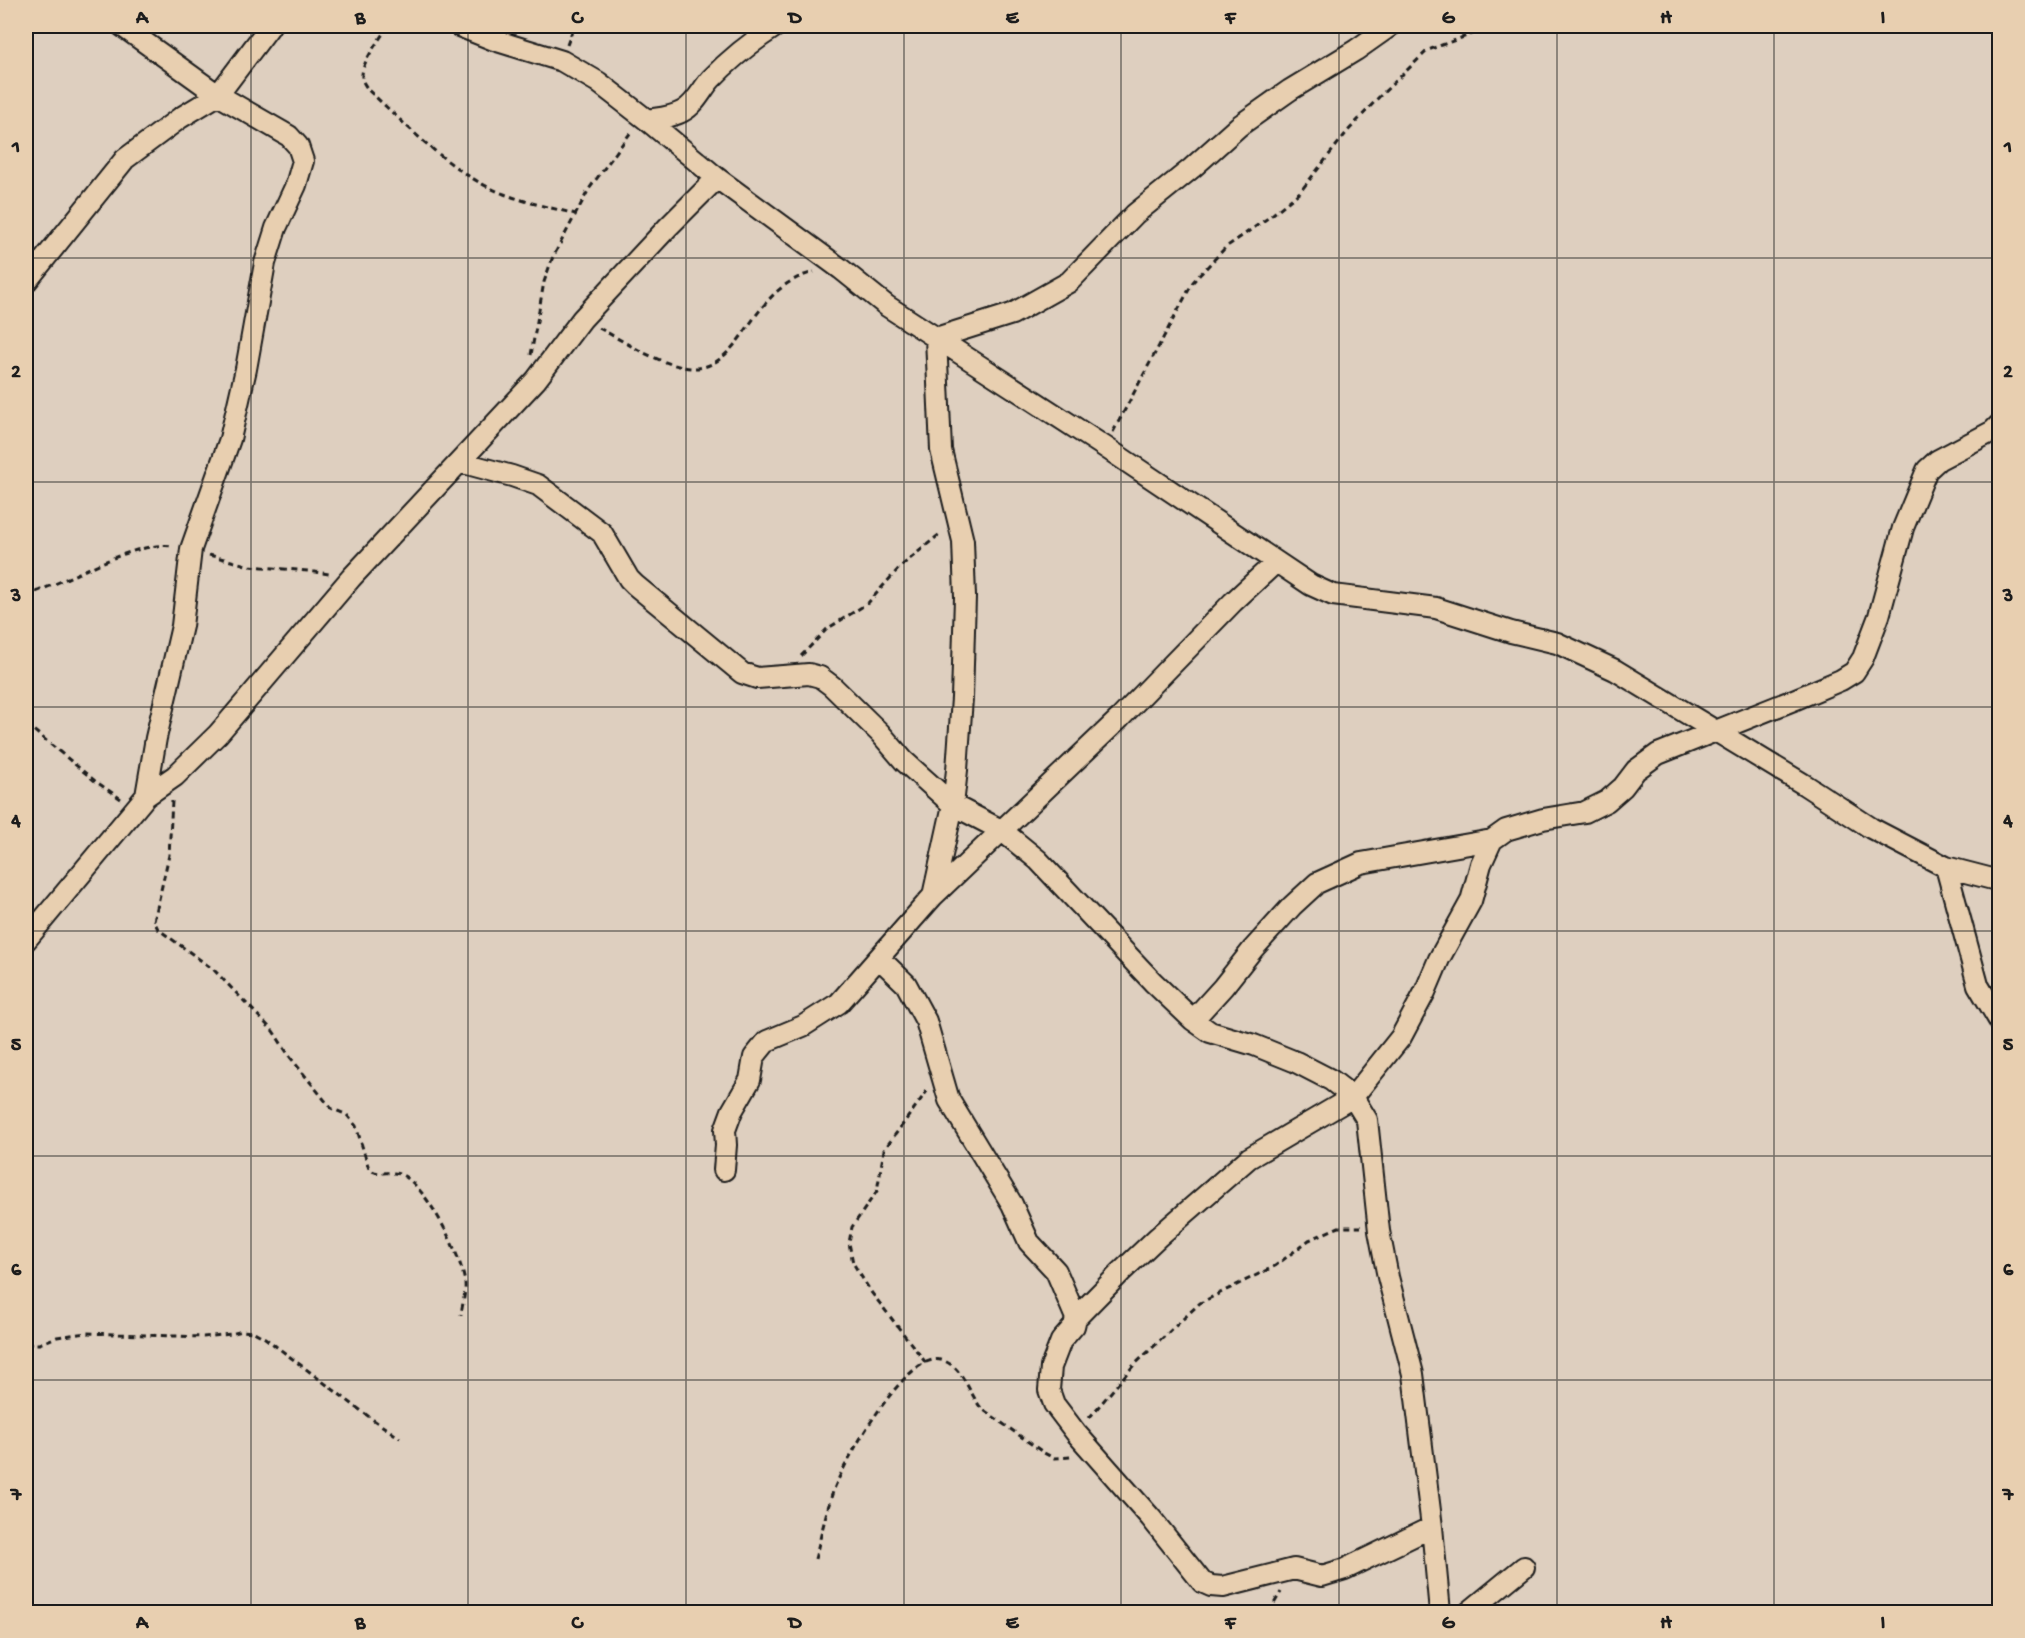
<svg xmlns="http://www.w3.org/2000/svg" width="2025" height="1638" viewBox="0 0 2025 1638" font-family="'Gochi Hand',sans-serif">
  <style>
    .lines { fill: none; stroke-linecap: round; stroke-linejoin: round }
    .street-casing { stroke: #1c1c1c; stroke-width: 24 }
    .path { stroke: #1c1c1c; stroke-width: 3; stroke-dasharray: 6 4.5; stroke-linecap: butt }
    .street { stroke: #e8cfb0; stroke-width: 20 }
    .grid { fill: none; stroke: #1c1c1c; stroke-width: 1.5; stroke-opacity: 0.55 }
    .neatline { fill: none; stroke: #1c1c1c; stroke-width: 2 }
    .grid-label { font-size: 20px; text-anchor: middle; font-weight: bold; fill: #1c1c1c }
  </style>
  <rect width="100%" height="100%" fill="#decfbf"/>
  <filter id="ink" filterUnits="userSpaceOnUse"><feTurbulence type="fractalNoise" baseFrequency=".0167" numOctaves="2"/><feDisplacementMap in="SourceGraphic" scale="12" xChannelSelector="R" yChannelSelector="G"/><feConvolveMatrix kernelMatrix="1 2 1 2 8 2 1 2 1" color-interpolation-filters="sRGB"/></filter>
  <g filter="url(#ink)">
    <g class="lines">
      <!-- street casing -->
      <g class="street-casing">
        <path id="street" d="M 122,26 L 218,95 L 289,136 L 298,146 L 303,161 L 296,185 L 276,228 L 265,263 L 246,369 L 230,439 L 191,549 L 182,626 L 156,738 L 146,796
          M 459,26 L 494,40 L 562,61 L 598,82 L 647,120 L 717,178 L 841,269 L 887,306 L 1105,447 L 1311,585 L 1333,595 L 1436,608 L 1511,632 L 1557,643 L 1615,670 L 1805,785 L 1871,828 L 1946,867 L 2000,881
          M 647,120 C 659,118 673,117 683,111 C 696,104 702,89 711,79 C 730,59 753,41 776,26
          M 26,282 L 125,159 L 180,118 L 218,95 L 270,26
          M 460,462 L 512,476 L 538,485 L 602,533 L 629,579 L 635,585 L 742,673 L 757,678 L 809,674 L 820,677 L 832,686 L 880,733 L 904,761 L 953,805 L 1001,830 L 1038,860 L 1153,982 L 1193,1020 L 1210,1032 L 1254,1045 L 1296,1062 L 1331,1080 L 1353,1097 L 1367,1120 L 1379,1231 L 1388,1277 L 1413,1374 L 1432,1527 L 1440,1612
          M 1946,867 L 1978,985 L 2000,1022
          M 933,896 L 953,805 L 957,770 L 962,698 L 965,597 L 963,541 L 941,450 L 936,338 L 1012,314 L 1069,282 L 1135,214 L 1192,168 L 1239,126 L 1290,90 L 1356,50 L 1390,26
          M 26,940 L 146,796 L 175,776 L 218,734 L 351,578 L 536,380 L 582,319 L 668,227 L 717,178
          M 879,958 L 906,984 L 926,1021 L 949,1100 L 1012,1204 L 1029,1242 L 1056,1271 L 1076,1318 L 1074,1326 L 1061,1341 L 1051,1367 L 1049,1390 L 1054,1404 L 1076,1433 L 1151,1518 L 1202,1582 L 1211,1586 L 1223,1587 L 1294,1569 L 1322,1576 L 1345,1569 L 1432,1527
          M 1193,1020 L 1223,987 L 1253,949 L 1292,906 L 1317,883 L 1361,863 L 1492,840
          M 724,1170 L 726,1145 L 725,1130 L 732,1111 L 750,1080 L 754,1057 L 767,1041 L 803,1026 L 839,1003 L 933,896 L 1120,718 L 1233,602 L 1276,562
          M 1076,1318 L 1121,1272 L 1158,1237 L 1249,1158 L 1353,1097 L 1401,1037 L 1425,992 L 1439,959 L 1471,901 L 1481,864 L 1492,840 L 1506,830 L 1543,819 L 1585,812 L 1607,801 L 1623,787 L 1636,770 L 1658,754 L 1796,699 L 1841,680 L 1854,672 L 1863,658 L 1879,616 L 1903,528 L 1927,470 L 1938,460 L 1993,431 L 2000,424
          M 1469,1612 L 1524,1567"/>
      </g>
      <!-- path -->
      <path class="path" d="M 388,26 C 381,38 361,62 362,77 C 362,82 366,86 368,90 C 408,126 453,175 504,194 C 528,203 552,208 576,214
        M 567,45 L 574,26
        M 599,328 C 625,342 653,361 683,367 C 725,376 742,330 765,304 C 778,288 794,277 814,272
        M 531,355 L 544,282 L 552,259 L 589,189 L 631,132
        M 1113,432 L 1193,282 L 1226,247 L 1268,218 L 1300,192 L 1347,132 L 1379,97 L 1428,50 L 1494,26
        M 209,555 L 250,566 L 308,571 L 329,574
        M 26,595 C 69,582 130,541 173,546
        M 801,656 L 827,629 L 868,603 L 900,567 L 941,533
        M 26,724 L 95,781 L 121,799
        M 172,801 L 169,855 L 154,921 L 158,929 L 214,970 L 273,1031 L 290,1057 L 331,1108 L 347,1115 L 356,1126 L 369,1169 C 379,1177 392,1169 404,1176 C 428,1190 461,1254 465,1283 C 466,1293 462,1305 461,1315
        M 26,1344 L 39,1344 L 57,1337 L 86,1333 L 203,1337 L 231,1334 L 242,1331 L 254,1332 L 265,1338 L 372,1419 L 400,1438
        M 926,1363 L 871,1292 L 853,1263 L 849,1243 L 852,1227 L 877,1191 L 884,1150 L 927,1091
        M 1089,1418 L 1133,1366 L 1200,1303 L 1275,1266 L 1309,1240 L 1339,1227 L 1361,1227
        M 815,1559 C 821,1536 826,1511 834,1489 C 845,1461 906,1351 941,1360 C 962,1365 969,1393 981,1408 L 1044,1453 L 1054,1458 L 1072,1457
        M 1269,1612 L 1281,1592"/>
      <!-- street -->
      <use href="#street" class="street"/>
    </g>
  </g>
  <!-- grid -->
  <path class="grid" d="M 251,26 L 251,1612M 468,26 L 468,1612M 686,26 L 686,1612M 904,26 L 904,1612M 1121,26 L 1121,1612M 1339,26 L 1339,1612M 1557,26 L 1557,1612M 1774,26 L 1774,1612M 26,258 L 2000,258M 26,482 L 2000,482M 26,707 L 2000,707M 26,931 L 2000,931M 26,1156 L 2000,1156M 26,1380 L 2000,1380"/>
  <!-- margin -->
  <rect width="2025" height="1638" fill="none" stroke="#e8cfb0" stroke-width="66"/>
  <rect x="33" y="33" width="1959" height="1572" class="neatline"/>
  <g class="grid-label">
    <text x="142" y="23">A</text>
    <text x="360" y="23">B</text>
    <text x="577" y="23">C</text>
    <text x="795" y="23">D</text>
    <text x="1012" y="23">E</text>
    <text x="1230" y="23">F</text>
    <text x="1448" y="23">G</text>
    <text x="1666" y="23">H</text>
    <text x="1883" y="23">I</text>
    <text x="16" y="152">1</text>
    <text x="2008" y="152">1</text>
    <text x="16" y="377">2</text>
    <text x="2008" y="377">2</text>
    <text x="16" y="601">3</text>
    <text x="2008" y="601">3</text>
    <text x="16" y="826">4</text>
    <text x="2008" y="826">4</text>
    <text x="16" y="1050">5</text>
    <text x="2008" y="1050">5</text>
    <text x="16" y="1275">6</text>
    <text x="2008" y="1275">6</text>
    <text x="16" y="1500">7</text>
    <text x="2008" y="1500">7</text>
    <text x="142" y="1628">A</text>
    <text x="360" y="1628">B</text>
    <text x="577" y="1628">C</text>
    <text x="795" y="1628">D</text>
    <text x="1012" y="1628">E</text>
    <text x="1230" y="1628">F</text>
    <text x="1448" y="1628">G</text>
    <text x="1666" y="1628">H</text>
    <text x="1883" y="1628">I</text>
  </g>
</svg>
